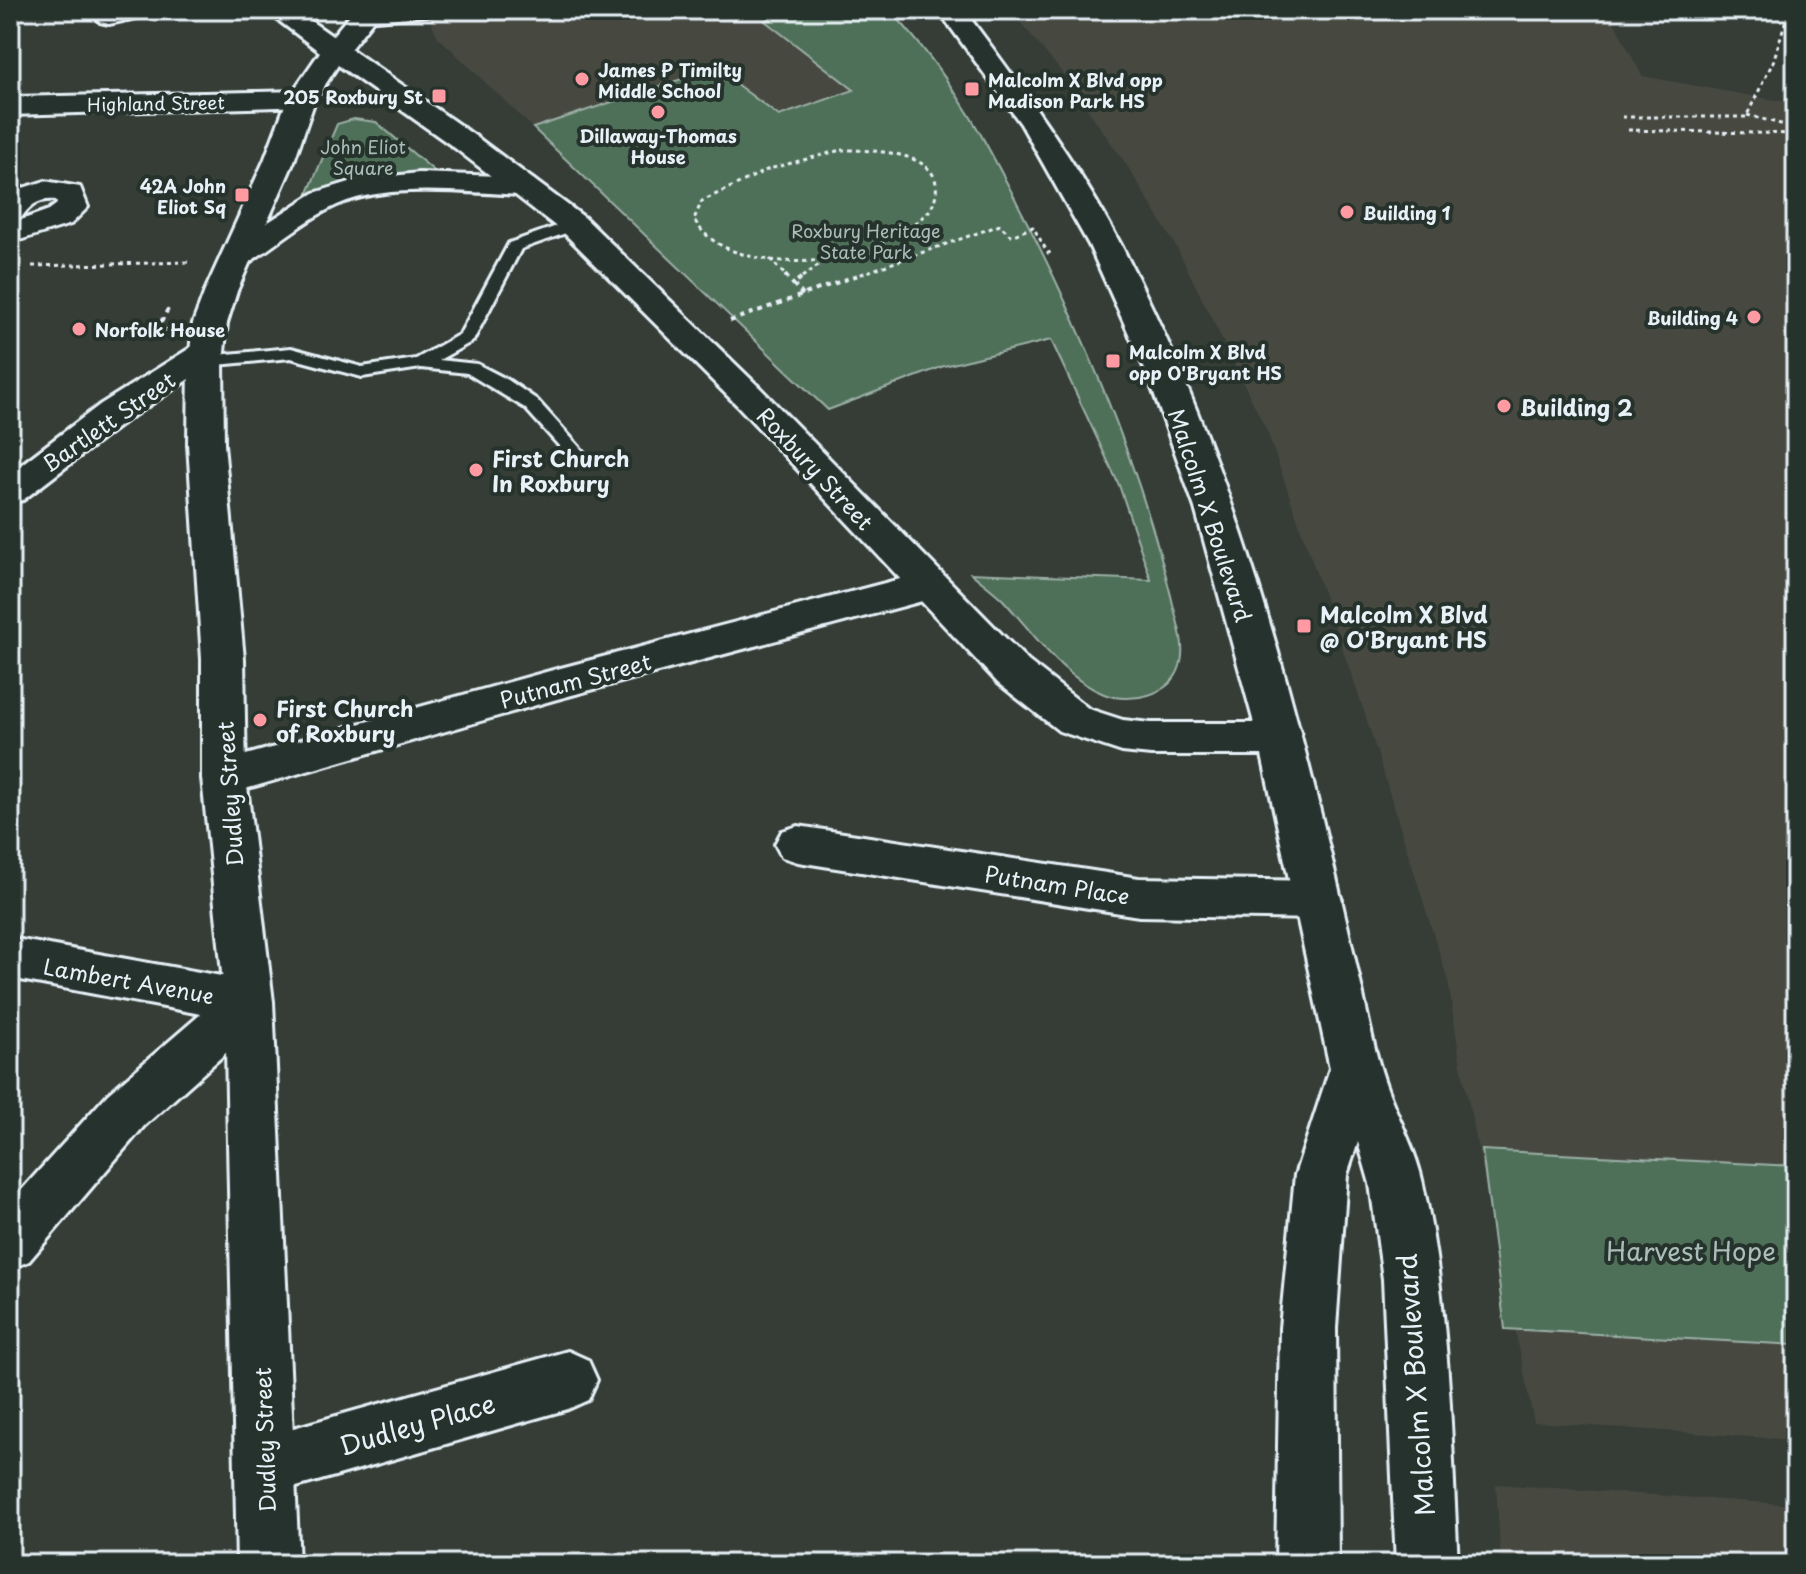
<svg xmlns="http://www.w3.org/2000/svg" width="1806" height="1574" viewBox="0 0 1806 1574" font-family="'Playpen Sans',sans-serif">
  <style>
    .built { fill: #474941 }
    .green { fill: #507059; stroke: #9cb0a8; stroke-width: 2 }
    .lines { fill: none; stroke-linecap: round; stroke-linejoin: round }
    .lane-casing { stroke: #e8f1f8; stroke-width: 6 }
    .street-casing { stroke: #e8f1f8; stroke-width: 6 }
    .secondary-casing { stroke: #e8f1f8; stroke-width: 6 }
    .path-far1 { stroke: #e8f1f8; stroke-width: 3; stroke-dasharray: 4 4; stroke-linecap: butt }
    .path { stroke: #e8f1f8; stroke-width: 4; stroke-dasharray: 5 5; stroke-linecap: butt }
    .lane { fill: #26332d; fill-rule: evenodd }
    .street { fill: #26332d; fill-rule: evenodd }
    .secondary { fill: #26332d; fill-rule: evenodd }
    .poi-dot { fill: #ff9aa2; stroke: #26332d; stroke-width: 3 }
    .labels { text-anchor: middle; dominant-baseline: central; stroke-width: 8; stroke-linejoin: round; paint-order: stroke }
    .far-poi-label { font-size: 18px; font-weight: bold; fill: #e8f1f8; stroke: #26332d; text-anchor: start }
    .far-street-label { font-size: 18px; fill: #e8f1f8; stroke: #26332d }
    .far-park-label { font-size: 18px; fill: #abbdb8; stroke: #26332d }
    .poi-label { font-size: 22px; font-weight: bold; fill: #e8f1f8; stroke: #26332d; text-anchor: start }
    .street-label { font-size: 22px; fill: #e8f1f8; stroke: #26332d }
    .near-park-label { font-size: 26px; fill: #abbdb8; stroke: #26332d }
    .near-street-label { font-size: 26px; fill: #e8f1f8; stroke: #26332d }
  </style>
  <rect width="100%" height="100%" fill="#353d36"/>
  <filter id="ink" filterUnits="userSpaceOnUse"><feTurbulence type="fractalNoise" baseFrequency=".0125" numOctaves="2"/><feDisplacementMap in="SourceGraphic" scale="16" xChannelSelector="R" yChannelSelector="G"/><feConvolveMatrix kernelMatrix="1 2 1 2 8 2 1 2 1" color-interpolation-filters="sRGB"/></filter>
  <g filter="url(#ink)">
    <!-- built -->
    <path class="built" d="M 426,10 L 786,10 L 766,21 L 855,90 L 779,116 L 715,68 L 533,128 L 437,36 Z
      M 1010,10 L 1608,10 L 1642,76 L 1796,104 L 1796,1440 L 1534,1422 L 1460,1060 L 1448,981 L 1364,711 L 1267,431 L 1178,250 L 1128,167 L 1060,70 Z
      M 1496,1484 L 1796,1505 L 1796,1564 L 1501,1564 Z"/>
    <!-- green -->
    <path class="green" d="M 786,10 L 890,10 C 929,52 964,102 991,153 C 1066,292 1135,445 1172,600 C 1176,619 1187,646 1180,666 C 1171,696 1130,704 1104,694 C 1061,677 1033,632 1003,600 C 993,590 981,582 971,573 L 1151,580 L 1119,485 L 1051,340 L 944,366 L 828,410 L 533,128 L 715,68 L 779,116 L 854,90 L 765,21 Z
      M 354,119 L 376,122 L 458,191 L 422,186 L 329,202 L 302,221 L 291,233 L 337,124 Z
      M 1482,1150 L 1796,1166 L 1796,1345 L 1505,1329 Z"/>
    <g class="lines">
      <!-- lane casing -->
      <g class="lane-casing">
        <path id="lane" d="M 399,10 L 452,10 L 445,14 L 364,21 L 357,17 L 364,13 Z
          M 574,220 L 580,222 L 580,228 L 521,249 L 473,341 L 439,360 L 477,364 L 508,380 L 537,400 L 582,450 L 585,454 L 582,458 L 570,458 L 525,408 L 467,373 L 421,368 L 362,377 L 291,358 L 206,366 L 197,361 L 206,356 L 291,348 L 362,367 L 416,359 L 460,334 L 509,243 Z"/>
      </g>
      <!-- street casing -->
      <g class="street-casing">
        <path id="street" d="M 101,10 L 149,10 L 145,16 L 109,24 L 100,22 L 96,16 Z
          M 354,10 L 381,10 L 344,57 L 324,57 L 320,51 Z
          M 301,91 L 311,94 L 315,100 L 311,106 L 10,115 L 10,97 Z
          M 419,173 L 523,177 L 534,180 L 538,186 L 534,192 L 523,195 C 467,193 390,182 337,205 C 306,219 277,244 248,263 L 237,266 L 226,263 L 221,256 L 226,249 L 314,193 L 356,180 Z
          M 45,181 L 80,187 L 88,207 L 71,224 L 10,243 L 10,224 L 49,210 L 57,204 L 56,200 C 39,198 30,205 21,218 L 10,220 L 10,192 Z
          M 207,342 L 219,345 L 224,352 L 219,359 L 127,420 L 23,500 L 10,503 L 10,473 L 101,404 L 195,345 Z
          M 927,572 L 941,576 L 947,586 L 941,596 L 557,699 L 224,795 L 209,790 L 202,778 L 209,766 L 224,761 L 557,669 Z
          M 798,826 L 1139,878 L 1319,881 L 1335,887 L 1342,900 L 1335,913 L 1319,919 L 1139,916 L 798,862 L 782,857 L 775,844 L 782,831 Z
          M 10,938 L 249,981 L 266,987 L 273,1002 L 266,1017 L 144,1126 L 29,1261 L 10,1269 L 10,1203 L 108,1094 L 201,1014 L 10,978 Z
          M 568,1351 L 588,1360 L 597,1380 L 588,1400 L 568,1409 L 265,1496 L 244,1487 L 235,1466 L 244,1445 L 265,1436 Z"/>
      </g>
      <!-- secondary casing -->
      <g class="secondary-casing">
        <path id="secondary" d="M 265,10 L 295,10 L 475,136 L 585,218 L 761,389 L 1028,661 L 1089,709 L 1123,720 L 1151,723 L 1254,723 L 1195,508 L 1147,374 L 1089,245 L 1021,124 L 938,10 L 964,10 C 1021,86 1076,161 1121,245 C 1242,476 1304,734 1361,986 C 1369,1021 1375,1057 1388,1091 C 1400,1122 1416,1151 1423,1184 C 1450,1308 1451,1438 1458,1564 L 1396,1564 L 1383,1279 L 1370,1184 L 1358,1142 L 1347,1175 L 1336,1328 L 1338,1564 L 1276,1564 L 1280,1328 L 1295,1175 L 1330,1068 L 1262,755 L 1151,755 L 1122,752 L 1059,731 L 998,683 L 737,405 L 563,232 L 455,148 L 338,65 L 315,100 L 294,161 L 237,291 L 227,323 L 223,362 L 224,444 L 244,659 L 246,778 L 273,1002 L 299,1564 L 237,1564 L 225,1002 L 202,778 L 202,659 L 188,444 L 189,362 L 193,323 L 205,291 L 264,161 L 287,100 L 320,52 Z"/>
      </g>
      <!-- path-far1 -->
      <path class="path-far1" d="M 1747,115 L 1796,128
        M 1622,117 L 1746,117 L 1773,62 L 1789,10
        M 1628,130 L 1796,134
        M 841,150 C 876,150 958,151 931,209 C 913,228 882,245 857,253 C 812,268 719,267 694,219 L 702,201 L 769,169 Z
        M 770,259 L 787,277
        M 32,266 L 190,262
        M 802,277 L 825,261
        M 853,277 L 1000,225 L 1011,236 L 1033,227 L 1048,253 L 1051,252"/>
      <!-- path -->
      <path class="path" d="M 785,275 L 793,284
        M 803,295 L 793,284 L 805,275
        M 168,309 L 157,330 L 168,330
        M 730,321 L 858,275"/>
      <!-- lane -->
      <use href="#lane" class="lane"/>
      <!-- street -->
      <use href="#street" class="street"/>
      <!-- secondary -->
      <use href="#secondary" class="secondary"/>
    </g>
  </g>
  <!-- markers -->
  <g class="poi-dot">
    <circle cx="582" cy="79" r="8"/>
    <rect x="964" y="81" width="16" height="16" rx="4"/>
    <rect x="431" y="88" width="16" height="16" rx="4"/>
    <circle cx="658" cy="112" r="8"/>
    <rect x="234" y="187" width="16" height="16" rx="4"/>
    <circle cx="1347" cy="212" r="8"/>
    <circle cx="1754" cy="317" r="8"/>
    <circle cx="79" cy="329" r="8"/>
    <rect x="1105" y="353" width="16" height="16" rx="4"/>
    <circle cx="1504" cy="406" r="8"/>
    <circle cx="476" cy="470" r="8"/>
    <rect x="1296" y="618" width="16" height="16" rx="4"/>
    <circle cx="260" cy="720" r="8"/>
  </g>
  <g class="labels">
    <!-- far-poi labels -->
    <g class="far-poi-label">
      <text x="598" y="69">James P Timilty<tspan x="598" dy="21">Middle School</tspan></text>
      <text x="988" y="79">Malcolm X Blvd opp<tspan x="988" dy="21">Madison Park HS</tspan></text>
      <text x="423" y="96" text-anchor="end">205 Roxbury St</text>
      <text x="658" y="135" text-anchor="middle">Dillaway-Thomas<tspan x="658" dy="21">House</tspan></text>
      <text x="226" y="185" text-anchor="end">42A John<tspan x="226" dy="21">Eliot Sq</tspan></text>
      <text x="1363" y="212">Building 1</text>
      <text x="1738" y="317" text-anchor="end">Building 4</text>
      <text x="95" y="329">Norfolk House</text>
      <text x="1129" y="351">Malcolm X Blvd<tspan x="1129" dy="21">opp O'Bryant HS</tspan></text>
    </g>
    <!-- far-street labels -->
    <g class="far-street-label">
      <text transform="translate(156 103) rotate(-1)">Highland Street</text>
    </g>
    <!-- far-park labels -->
    <g class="far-park-label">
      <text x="363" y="146">John Eliot<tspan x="363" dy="21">Square</tspan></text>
      <text x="866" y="230">Roxbury Heritage<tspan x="866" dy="21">State Park</tspan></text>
    </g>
    <!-- poi labels -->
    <g class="poi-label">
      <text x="1520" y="406">Building 2</text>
      <text x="492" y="457">First Church<tspan x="492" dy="25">In Roxbury</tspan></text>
      <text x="1320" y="613">Malcolm X Blvd<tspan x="1320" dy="25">@ O'Bryant HS</tspan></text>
      <text x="276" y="707">First Church<tspan x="276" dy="25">of Roxbury</tspan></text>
    </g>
    <!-- street labels -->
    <g class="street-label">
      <text transform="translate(108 421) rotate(-35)">Bartlett Street</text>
      <text transform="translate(816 468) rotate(47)">Roxbury Street</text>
      <text transform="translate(1211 515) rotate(72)">Malcolm X Boulevard</text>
      <text transform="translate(575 680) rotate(-15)">Putnam Street</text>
      <text transform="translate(229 794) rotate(-94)">Dudley Street</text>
      <text transform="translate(1057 884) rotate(9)">Putnam Place</text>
      <text transform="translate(129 980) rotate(10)">Lambert Avenue</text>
      <text transform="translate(264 1440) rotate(-92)">Dudley Street</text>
    </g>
    <!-- near-park labels -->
    <g class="near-park-label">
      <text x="1691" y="1250">Harvest Hope</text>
    </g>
    <!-- near-street labels -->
    <g class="near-street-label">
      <text transform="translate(1415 1385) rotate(-94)">Malcolm X Boulevard</text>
      <text transform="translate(417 1424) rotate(-16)">Dudley Place</text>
    </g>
  </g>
  <!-- margin -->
  <rect width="1806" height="1574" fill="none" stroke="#26332d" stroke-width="40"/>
  <rect x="20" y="20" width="1766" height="1534" fill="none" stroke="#e8f1f8" stroke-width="3" filter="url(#ink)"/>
</svg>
